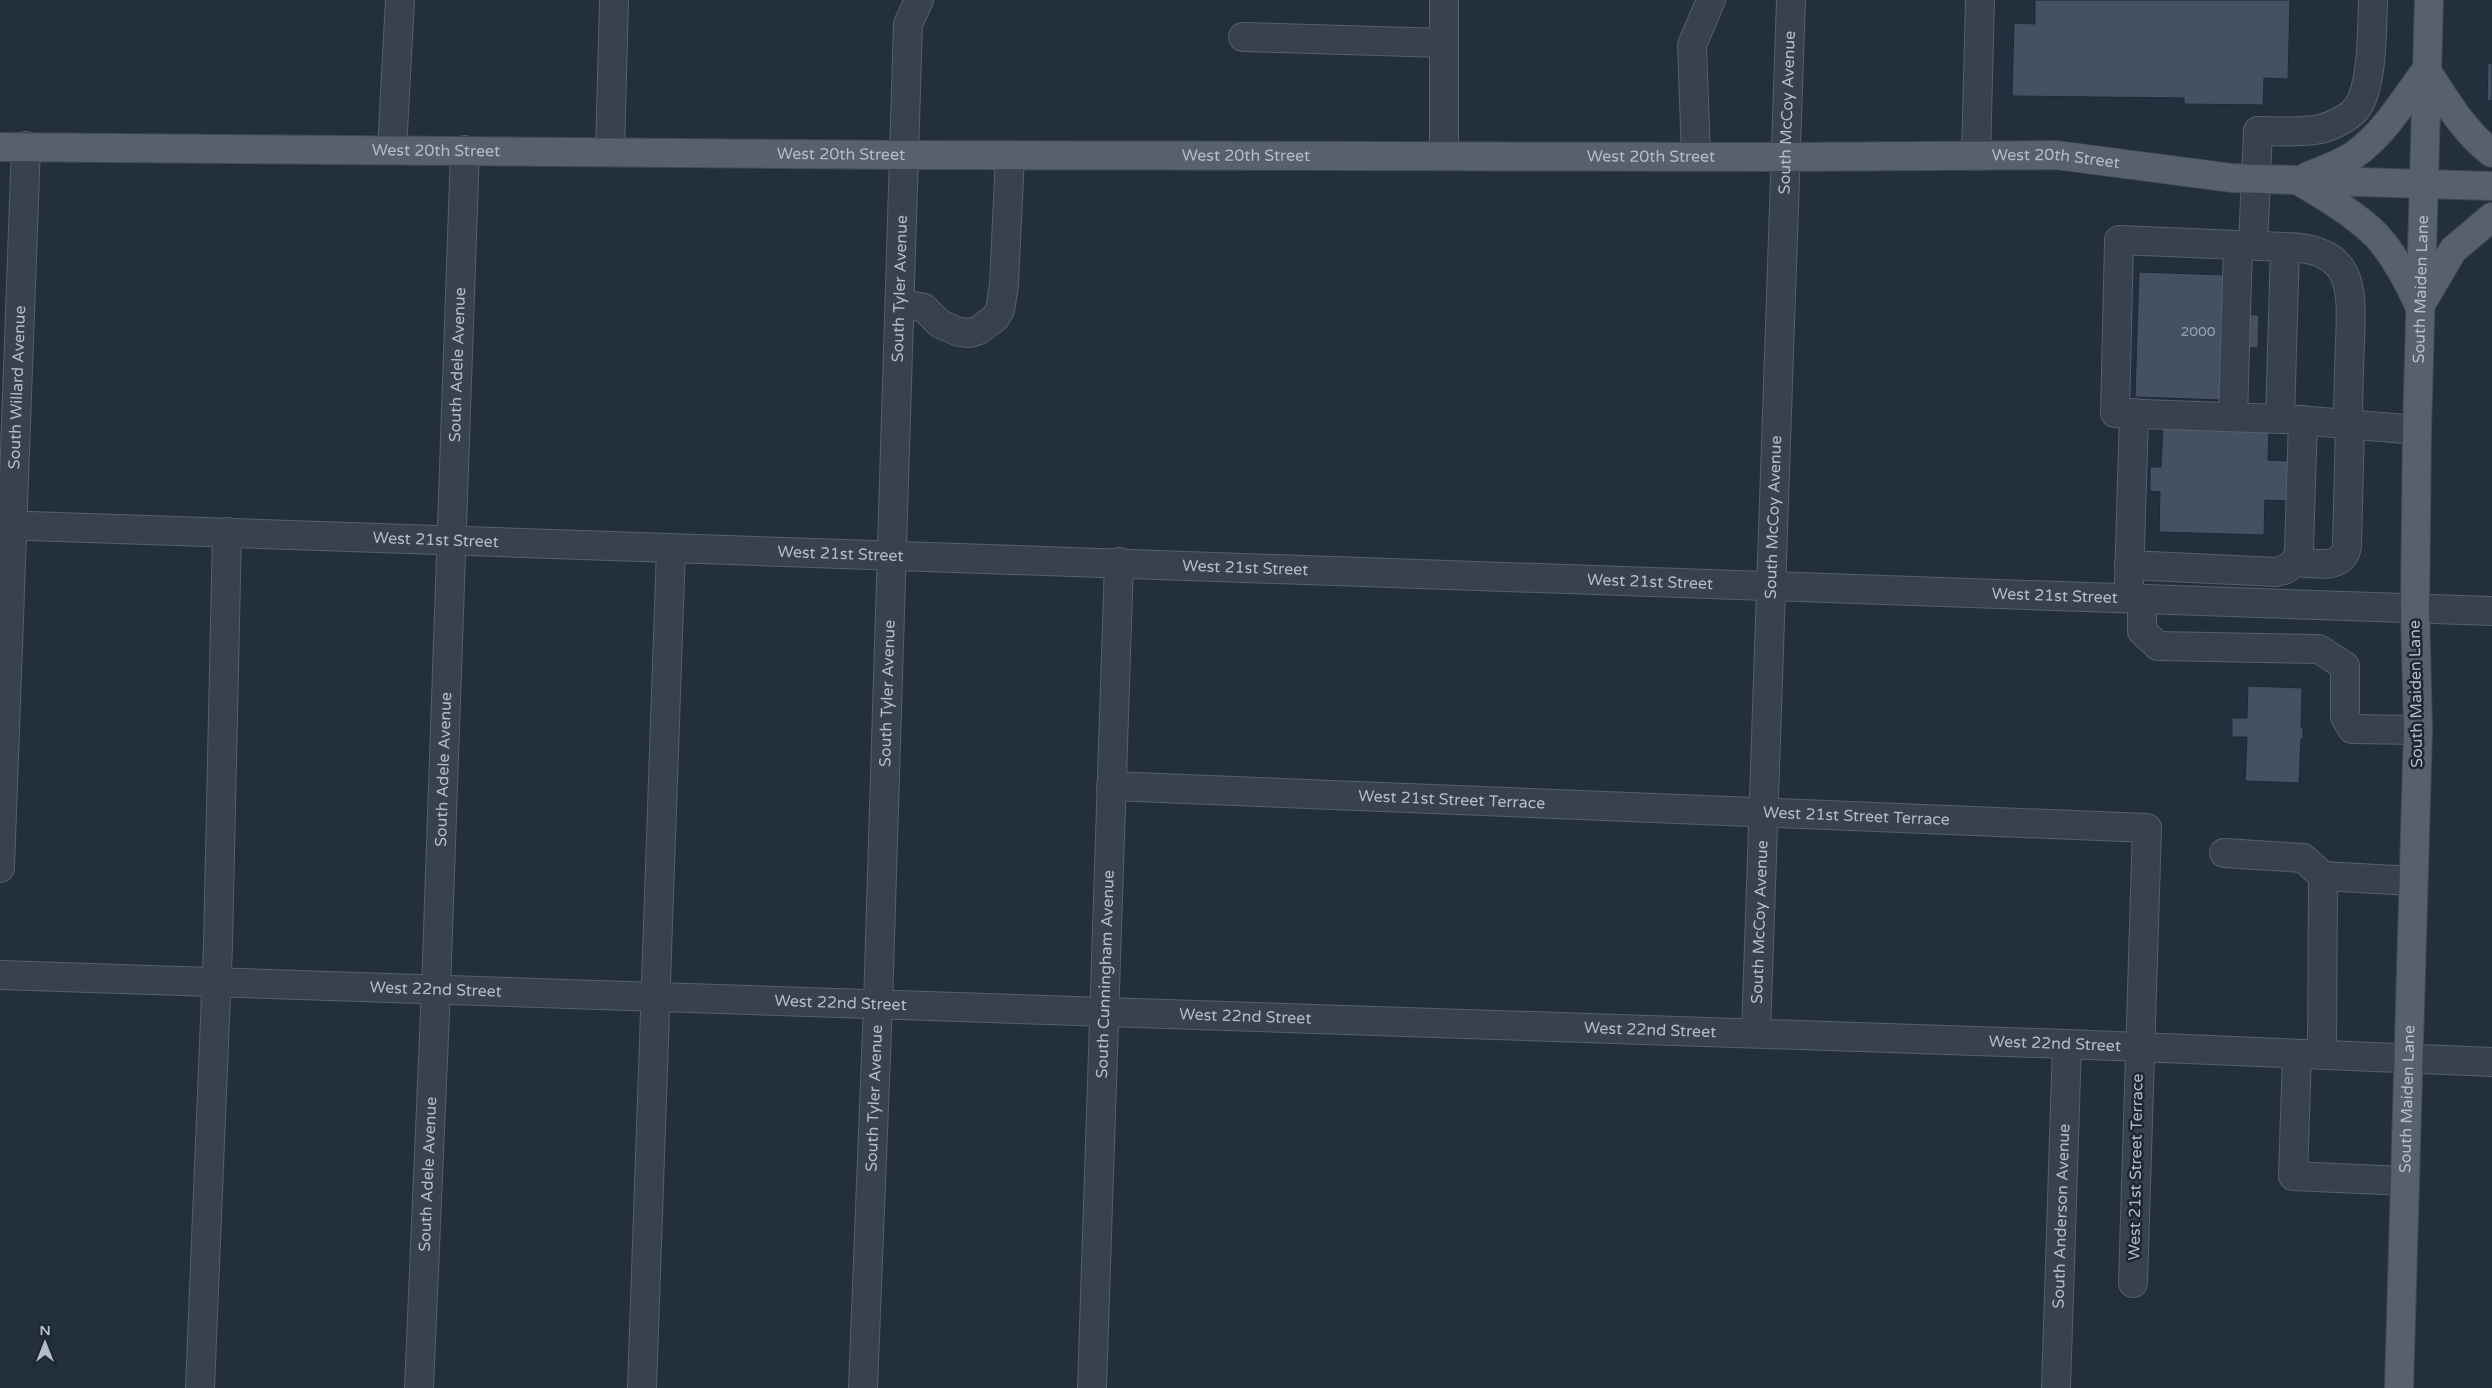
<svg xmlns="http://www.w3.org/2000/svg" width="2492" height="1388" viewBox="0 0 2492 1388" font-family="'Varela Round',sans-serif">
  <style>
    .building { fill: #455162; stroke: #1f2835 }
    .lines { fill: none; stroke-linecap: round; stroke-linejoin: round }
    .minor-casing { stroke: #565f6c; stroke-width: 30 }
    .major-casing { stroke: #414a57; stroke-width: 30 }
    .minor { stroke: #38414e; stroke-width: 28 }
    .major { stroke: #56606e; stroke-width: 28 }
    .labels { text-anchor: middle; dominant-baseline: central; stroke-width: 5; stroke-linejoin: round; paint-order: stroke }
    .number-label { font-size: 14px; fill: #98a1af }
    .street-label { font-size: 16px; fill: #b4bcc9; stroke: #1d2633 }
  </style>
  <rect width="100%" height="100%" fill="#242f3e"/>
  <!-- building -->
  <path class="building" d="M 2035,0 L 2290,0 L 2288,79 L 2264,78 L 2263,105 L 2184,104 L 2184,98 L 2012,96 L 2014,23 L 2035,24 Z
    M 2488,63 L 2492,63 L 2492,101 L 2487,100 Z
    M 2139,272 L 2227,275 L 2225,314 L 2259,315 L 2258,348 L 2223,347 L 2221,400 L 2135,397 Z
    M 2163,426 L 2269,429 L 2268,460 L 2289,461 L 2287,501 L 2265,500 L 2264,535 L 2159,532 L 2160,492 L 2150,491 L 2150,467 L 2161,467 Z
    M 2248,686 L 2302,688 L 2301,727 L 2303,727 L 2303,739 L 2301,739 L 2299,783 L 2245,781 L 2247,737 L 2232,737 L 2232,718 L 2247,718 Z"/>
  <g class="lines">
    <!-- minor casing -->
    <g class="minor-casing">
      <g id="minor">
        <path d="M 1243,37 L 1444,43"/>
        <path d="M 392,150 L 400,0"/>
        <path d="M 610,152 L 614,0"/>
        <path d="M 1444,156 L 1444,0"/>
        <path d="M 1976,156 L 1980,0"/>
        <path d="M 1696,157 L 1692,45 L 1711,0"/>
        <path d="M 2253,245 L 2258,131 C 2278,131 2300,133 2320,129 C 2330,127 2349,118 2356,109 C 2373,89 2372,26 2373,0"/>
        <path d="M 2285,247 C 2355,248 2352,289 2350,343 C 2349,370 2348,397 2348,424"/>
        <path d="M 900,303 L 924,308 L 940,324 L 959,332 L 970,333 L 979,330 L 995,318 L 1000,310 L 1004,285 L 1010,155"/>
        <path d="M 2233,417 L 2238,245"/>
        <path d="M 2280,419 L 2285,247 L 2119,240 L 2115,413 L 2280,419 L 2286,419 L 2417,430"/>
        <path id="s1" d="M 0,525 L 2492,611"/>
        <path d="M 2296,562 C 2314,563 2343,571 2347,546 L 2350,424"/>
        <path d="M 2129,565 L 2276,572 L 2284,570 L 2296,562 L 2299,550 L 2303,420"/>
        <path d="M 2129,582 L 2134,413"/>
        <path d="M 2142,599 L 2142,631 L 2158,646 L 2319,649 L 2345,666 L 2345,717 L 2352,729 L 2418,730"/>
        <path id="s2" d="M 1111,786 L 2147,828 L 2133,1283"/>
        <path d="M 2224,853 L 2303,858 L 2323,876"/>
        <path id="s3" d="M 0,868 L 26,146"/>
        <path id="s4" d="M 0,975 L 2067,1044 L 2492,1062"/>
        <path id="s5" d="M 1756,1033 L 1791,0"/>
        <path d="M 2297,1054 L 2293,1176 L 2404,1181"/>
        <path d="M 2322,1055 L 2323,876 L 2413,881"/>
        <path d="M 200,1388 L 218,945 L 227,532"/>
        <path id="s6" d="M 419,1388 L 436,989 L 465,150"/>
        <path d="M 642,1388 L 671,548"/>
        <path id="s7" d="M 863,1388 L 878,1004 L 908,24 L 919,0"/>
        <path id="s8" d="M 1092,1388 L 1119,562"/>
        <path id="s9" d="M 2056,1388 L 2067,1044"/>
      </g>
    </g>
    <!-- major casing -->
    <g class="major-casing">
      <g id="major">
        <path id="s10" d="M 0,147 L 905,155 L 1786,157 L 2056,155 L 2232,178 L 2492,186"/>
        <path d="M 2308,176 C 2324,170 2340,164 2354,155 C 2384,134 2404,100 2426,70 C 2446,100 2463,131 2492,153"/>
        <path d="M 2299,181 C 2326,197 2355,214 2377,236 C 2395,256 2408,281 2419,305"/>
        <path d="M 2423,301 L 2453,250 L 2492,217"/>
        <path id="s11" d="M 2399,1388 L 2418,730 L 2415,608 L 2417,430 L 2429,0"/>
      </g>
    </g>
    <!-- minor -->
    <use href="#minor" class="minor"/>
    <!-- major -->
    <use href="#major" class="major"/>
  </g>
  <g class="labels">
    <!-- number labels -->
    <g class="number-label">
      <text x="2198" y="331">2000</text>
    </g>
    <!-- street labels -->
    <g class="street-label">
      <text stroke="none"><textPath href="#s5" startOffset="921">South McCoy Avenue</textPath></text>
      <text stroke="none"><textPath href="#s10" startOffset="436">West 20th Street</textPath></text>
      <text stroke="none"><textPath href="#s10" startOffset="841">West 20th Street</textPath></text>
      <text stroke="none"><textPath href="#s10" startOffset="1246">West 20th Street</textPath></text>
      <text stroke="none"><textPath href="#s10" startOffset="1651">West 20th Street</textPath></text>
      <text stroke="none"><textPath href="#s10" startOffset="2056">West 20th Street</textPath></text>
      <text stroke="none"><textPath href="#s7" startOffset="1100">South Tyler Avenue</textPath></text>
      <text stroke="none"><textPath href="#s11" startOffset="1099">South Maiden Lane</textPath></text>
      <text stroke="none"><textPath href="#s6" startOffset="1024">South Adele Avenue</textPath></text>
      <text stroke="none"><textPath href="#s3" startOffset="481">South Willard Avenue</textPath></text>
      <text stroke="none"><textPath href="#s5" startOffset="516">South McCoy Avenue</textPath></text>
      <text stroke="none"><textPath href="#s1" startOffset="436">West 21st Street</textPath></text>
      <text stroke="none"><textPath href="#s1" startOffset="841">West 21st Street</textPath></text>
      <text stroke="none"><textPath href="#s1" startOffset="1246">West 21st Street</textPath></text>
      <text stroke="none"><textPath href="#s1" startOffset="1651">West 21st Street</textPath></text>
      <text stroke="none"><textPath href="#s1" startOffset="2056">West 21st Street</textPath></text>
      <text stroke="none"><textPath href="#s7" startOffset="695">South Tyler Avenue</textPath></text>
      <text transform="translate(2416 694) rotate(-91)">South Maiden Lane</text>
      <text stroke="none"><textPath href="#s6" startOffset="619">South Adele Avenue</textPath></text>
      <text stroke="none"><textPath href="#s2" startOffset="341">West 21st Street Terrace</textPath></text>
      <text stroke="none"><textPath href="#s2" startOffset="746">West 21st Street Terrace</textPath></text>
      <text stroke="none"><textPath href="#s5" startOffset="111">South McCoy Avenue</textPath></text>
      <text stroke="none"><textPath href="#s8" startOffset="414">South Cunningham Avenue</textPath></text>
      <text stroke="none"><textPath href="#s4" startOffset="436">West 22nd Street</textPath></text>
      <text stroke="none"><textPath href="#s4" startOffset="841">West 22nd Street</textPath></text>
      <text stroke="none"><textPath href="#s4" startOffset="1246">West 22nd Street</textPath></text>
      <text stroke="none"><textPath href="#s4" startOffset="1651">West 22nd Street</textPath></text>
      <text stroke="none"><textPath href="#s4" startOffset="2056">West 22nd Street</textPath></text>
      <text stroke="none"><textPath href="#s7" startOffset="290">South Tyler Avenue</textPath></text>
      <text stroke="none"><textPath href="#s11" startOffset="289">South Maiden Lane</textPath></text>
      <text transform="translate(2136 1167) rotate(-89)">West 21st Street Terrace</text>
      <text stroke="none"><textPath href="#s6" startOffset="214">South Adele Avenue</textPath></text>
      <text stroke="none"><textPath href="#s9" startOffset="172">South Anderson Avenue</textPath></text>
    </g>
  </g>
  <!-- north arrow -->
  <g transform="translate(45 1343)" stroke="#1d2633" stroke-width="4" paint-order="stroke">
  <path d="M0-4L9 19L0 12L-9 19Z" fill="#b4bcc9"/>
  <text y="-8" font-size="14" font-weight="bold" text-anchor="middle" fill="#b4bcc9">N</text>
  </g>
</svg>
